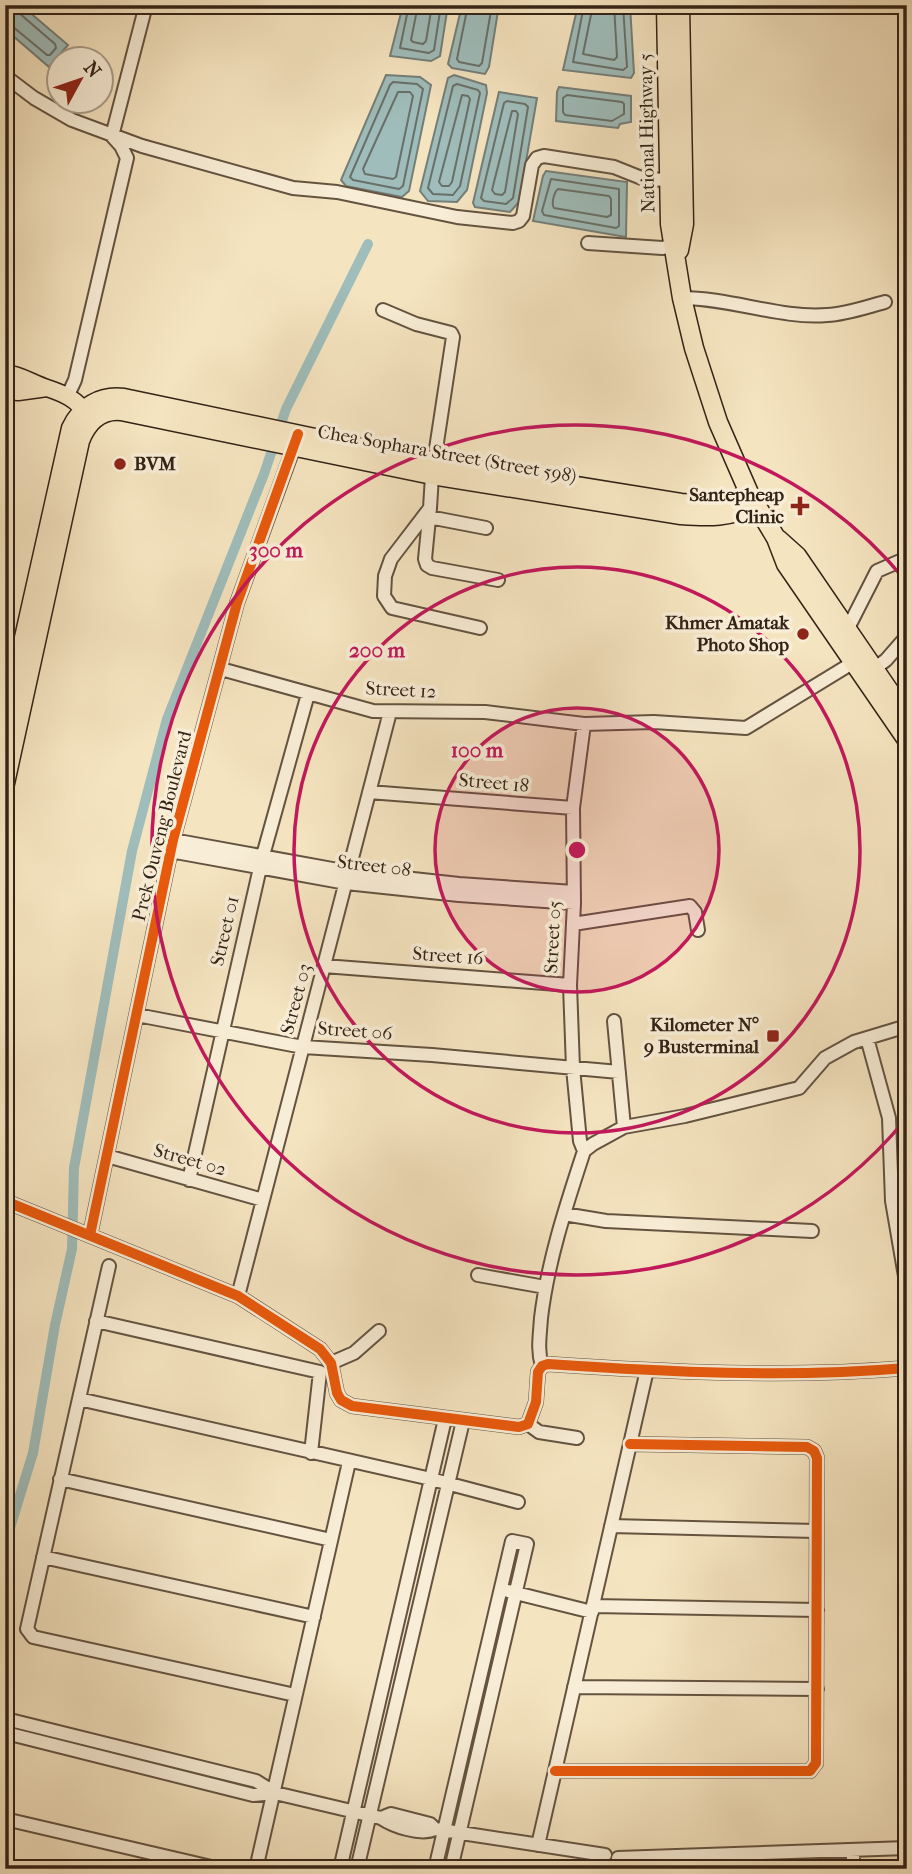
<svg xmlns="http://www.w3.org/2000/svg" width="912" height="1874" viewBox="0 0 912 1874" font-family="'IM FELL French Canon',serif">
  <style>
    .water { fill: #9fbdbb; stroke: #747f79; stroke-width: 2 }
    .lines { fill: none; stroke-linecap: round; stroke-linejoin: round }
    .shore { stroke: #697069; stroke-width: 2 }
    .canal { stroke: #9fbdbb; stroke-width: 10 }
    .minor-casing { stroke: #645341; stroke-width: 16 }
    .major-casing { stroke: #332317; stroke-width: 19 }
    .highway-casing { stroke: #332317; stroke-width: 21 }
    .minor { stroke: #f8edd6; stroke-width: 12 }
    .major { stroke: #f5e4c0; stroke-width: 16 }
    .highway { stroke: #f5e4c0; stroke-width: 18 }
    .cycleway-casing { stroke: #f8edd6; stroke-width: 15 }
    .cycleway { stroke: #e8590c; stroke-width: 10 }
    .ring { fill: none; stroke: #c2185b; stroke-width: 3.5 }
    .poi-dot { fill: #8f2418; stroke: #f8edd6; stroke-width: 2.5 }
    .labels { text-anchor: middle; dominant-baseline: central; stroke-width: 7; stroke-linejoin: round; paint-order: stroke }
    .street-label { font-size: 19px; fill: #332317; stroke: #f8edd6 }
    .poi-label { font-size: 19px; font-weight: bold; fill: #332317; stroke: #f8edd6; text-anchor: end }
    .centre { fill: #c2185b; stroke: #f8edd6; stroke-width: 3.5 }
    .ring-label { font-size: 21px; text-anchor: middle; font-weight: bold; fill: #c2185b; stroke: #f8edd6; stroke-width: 7; stroke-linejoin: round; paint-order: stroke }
  </style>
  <rect width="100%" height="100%" fill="#f5e4c0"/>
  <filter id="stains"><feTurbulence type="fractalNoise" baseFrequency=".00286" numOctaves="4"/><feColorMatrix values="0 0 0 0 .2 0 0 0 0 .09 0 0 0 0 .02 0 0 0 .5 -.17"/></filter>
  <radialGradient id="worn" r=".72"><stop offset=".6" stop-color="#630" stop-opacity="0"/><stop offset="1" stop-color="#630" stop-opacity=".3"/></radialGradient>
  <!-- water -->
  <path class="water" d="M 5,5 L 21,5 L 68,45 L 49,67 L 5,29 Z
    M 403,5 L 448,5 L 440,56 L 431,61 L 390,56 Z
    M 462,5 L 499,5 L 489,67 L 485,74 L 452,68 L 448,64 Z
    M 578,5 L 630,5 L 634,73 L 631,78 L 563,70 Z
    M 386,75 L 420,77 L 431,85 L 409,191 L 402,197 L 346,186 L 341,180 Z
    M 454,75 L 486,85 L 487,93 L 467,190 L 457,202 L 428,201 L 420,191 L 448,78 Z
    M 559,87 L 631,96 L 631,122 L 620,124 L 618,128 L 556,121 L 557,92 Z
    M 499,92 L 537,98 L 519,202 L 510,212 L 475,207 L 473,203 Z
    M 546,171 L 627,182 L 626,237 L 533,221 L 543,176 Z"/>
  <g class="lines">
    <!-- shore -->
    <path class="shore" d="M 409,5 L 400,48 L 429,53 L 434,50 L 441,5
      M 418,5 L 411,40 L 413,42 L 423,44 L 426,41 L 432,5
      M 468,5 L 457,59 L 459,62 L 479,66 L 482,63 L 492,5
      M 584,5 L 573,62 L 623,70 L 627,67 L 623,5
      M 593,5 L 583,54 L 614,60 L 617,57 L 614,5
      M 5,25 L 12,26 L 47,55 L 50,55 L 56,48 L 55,44 L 19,13 L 17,5
      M 393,82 L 417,84 L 423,89 L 403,186 L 399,189 L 353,180 L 350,177 L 390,85 Z
      M 457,84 L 478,90 L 480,93 L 460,186 L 453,195 L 433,194 L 428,188 L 453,86 Z
      M 398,92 L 410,92 L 413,96 L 396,177 L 393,179 L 365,174 L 363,169 Z
      M 462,95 L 468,96 L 470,99 L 452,182 L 449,186 L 442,186 L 439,182 Z
      M 567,95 L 622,102 L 624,104 L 624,114 L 612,121 L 565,115 L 563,112 L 563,98 Z
      M 507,101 L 525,104 L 528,107 L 513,198 L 506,204 L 484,201 L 481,198 L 504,103 Z
      M 512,111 L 516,111 L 518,114 L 505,192 L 502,195 L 495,194 L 492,190 Z
      M 551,179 L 619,189 L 619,226 L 616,228 L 544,215 L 542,211 Z
      M 558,189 L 609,196 L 611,199 L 611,215 L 607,217 L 554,208 C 551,204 554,192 558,189 Z"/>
    <!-- canal -->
    <path class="canal" d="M 5,1544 L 33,1453 L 55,1325 L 72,1249 L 74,1168 L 132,851 L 167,719 L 264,474 L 286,409 L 368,244"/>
    <!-- minor casing -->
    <g class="minor-casing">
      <path id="minor" d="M 5,76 L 34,98 L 72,120 L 142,146 L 293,188 L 337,192 L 457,217 L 513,223 L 519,221 L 523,216 L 532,165 L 537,158 L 544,156 L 614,167 L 644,179 L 670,180
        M 588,243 L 662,248 L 674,246
        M 682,298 C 730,298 782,319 827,315 C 846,314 866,307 885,302
        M 383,310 L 416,324 L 451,333 L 453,337 L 434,462
        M 68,395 L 75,380 L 127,158 L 121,146 L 112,136 L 146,5
        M 432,476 L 430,508 L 391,559 L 385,576 L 384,596 L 392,608 L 480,628
        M 430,508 L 425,559 L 427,565 L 432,568 L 498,580
        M 429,517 L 486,528
        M 847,630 L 877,571 L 907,558
        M 221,669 L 373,711 L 485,712 L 584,724 L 654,722 L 746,728 L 854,662
        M 874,669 L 886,660 L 907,636
        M 584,724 L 573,808 L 574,903 L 570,985 L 573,1068 L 580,1141 L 584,1151
        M 369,792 L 573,808
        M 173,840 L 349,872 L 459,884 L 574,892
        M 170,851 L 346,883 L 459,895 L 574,903
        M 573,924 L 690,906 L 695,912 L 698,930
        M 324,966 L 570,985
        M 137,1015 L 303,1047 L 432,1055 L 619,1072
        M 614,1021 L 624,1127
        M 867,1038 L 889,1118 L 892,1201 L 907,1288
        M 107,1156 L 263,1200
        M 189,1180 L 262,859 L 308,694
        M 5,1201 L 238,1296 L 320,1349 L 331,1363 L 337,1393 L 341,1400 L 352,1406 L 519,1427 L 528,1424 L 536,1402 L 538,1372 L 542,1366 L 548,1364 C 667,1372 787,1378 907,1368
        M 564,1214 L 606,1221 L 812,1231
        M 90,1235 L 173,840 L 237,603 L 296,441
        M 109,1266 L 27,1629 L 33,1637 L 295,1695
        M 478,1275 L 545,1287
        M 238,1296 L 390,712
        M 96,1321 L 320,1372 L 311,1453
        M 331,1363 L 354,1353 L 379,1331
        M 542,1366 C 537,1350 540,1335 541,1318 C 548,1260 566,1206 584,1151 L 593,1144 L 624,1127 L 685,1116 L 799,1088 L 825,1058 L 854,1042 L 907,1026
        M 79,1399 L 431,1479 L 518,1502
        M 528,1424 L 539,1432 L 577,1438
        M 60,1479 L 331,1540
        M 611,1526 L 816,1531
        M 43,1557 L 314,1617
        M 508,1591 L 592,1612
        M 593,1606 L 817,1610
        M 574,1687 L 817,1689
        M 5,1721 L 14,1721 L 256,1781 L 275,1793
        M 5,1731 L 10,1734 L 253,1795 L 275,1793 L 381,1818
        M 555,1771 L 810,1771 L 816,1763 L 817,1458 L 814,1451 L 807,1447 L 630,1444
        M 391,1814 L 430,1824 L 435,1829 C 421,1836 393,1826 381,1818 Z
        M 5,1819 L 220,1869
        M 435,1829 L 605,1855
        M 538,1845 L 647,1370
        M 618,1858 L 907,1848
        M 256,1869 L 349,1462
        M 340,1869 L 445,1419
        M 357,1869 L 463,1421
        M 435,1869 L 512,1541 L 527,1544 L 451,1869
        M 853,1869 L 853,1851"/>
    </g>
    <!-- major casing -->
    <g class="major-casing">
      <path id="major" d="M 5,373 C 21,375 32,383 47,388 C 65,394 76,399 88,415
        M 5,390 L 18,392 L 47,388
        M 5,718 L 70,428 C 80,406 100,394 124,397 L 434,462 L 681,502 C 707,504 726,505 749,493
        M 5,788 L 81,441 C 88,423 101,410 121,412 L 432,476 L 681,516 C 708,518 731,519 756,505"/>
    </g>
    <!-- highway casing -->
    <g class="highway-casing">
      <path id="highway" d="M 666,5 L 670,224 L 682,298 L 694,348 L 718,422 L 749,493 L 776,538 L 786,564 L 907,740
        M 679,250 L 684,224 L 680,5
        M 778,539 L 797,556 L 907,717"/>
    </g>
    <!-- minor -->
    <use href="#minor" class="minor"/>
    <!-- major -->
    <use href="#major" class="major"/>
    <!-- highway -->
    <use href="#highway" class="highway"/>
    <!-- cycleway casing -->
    <g class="cycleway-casing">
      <path id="cycleway" d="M 5,1201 L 238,1296 L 320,1349 L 331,1363 L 337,1393 L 341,1400 L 352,1406 L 519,1427 L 528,1424 L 536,1402 L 538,1372 L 542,1366 L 548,1364 C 667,1372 787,1378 907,1368
        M 90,1235 L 173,840 L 237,603 L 298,434
        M 555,1771 L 810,1771 L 816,1763 L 817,1458 L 814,1451 L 807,1447 L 630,1444"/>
    </g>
    <!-- cycleway -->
    <use href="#cycleway" class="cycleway"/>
  </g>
  <!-- distance rings -->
  <circle cx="577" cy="850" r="142" fill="#c2185b" fill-opacity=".12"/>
  <g class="ring">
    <circle cx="577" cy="850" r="142"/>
    <circle cx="577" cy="850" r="283"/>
    <path d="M905 1120A425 425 0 1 1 905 580"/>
  </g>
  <!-- markers -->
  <g class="poi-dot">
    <circle cx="120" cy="464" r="7"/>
    <path d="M796.5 495.5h7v7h7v7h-7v7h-7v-7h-7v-7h7z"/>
    <circle cx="803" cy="634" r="7"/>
    <rect x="766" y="1029" width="14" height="14" rx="3.5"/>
  </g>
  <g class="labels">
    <!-- street labels -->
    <g class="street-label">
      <text transform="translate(647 133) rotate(-91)">National Highway 5</text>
      <text transform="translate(447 454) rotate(10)">Chea Sophara Street (Street 598)</text>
      <text transform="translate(401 690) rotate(3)">Street 12</text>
      <text transform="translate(494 783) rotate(5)">Street 18</text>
      <text transform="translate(162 826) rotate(-76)">Prek Ouveng Boulevard</text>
      <text transform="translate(374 866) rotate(7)">Street 08</text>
      <text transform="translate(225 931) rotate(-77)">Street 01</text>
      <text transform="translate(553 937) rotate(-87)">Street 05</text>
      <text transform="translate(448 956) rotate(4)">Street 16</text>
      <text transform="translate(296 999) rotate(-75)">Street 03</text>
      <text transform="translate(355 1031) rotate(4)">Street 06</text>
      <text transform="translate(190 1160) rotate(16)">Street 02</text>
    </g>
    <!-- poi labels -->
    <g class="poi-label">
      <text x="134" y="464" text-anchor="start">BVM</text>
      <text x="784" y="495">Santepheap<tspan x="784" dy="22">Clinic</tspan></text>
      <text x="789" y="623">Khmer Amatak<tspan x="789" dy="22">Photo Shop</tspan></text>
      <text x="759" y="1025">Kilometer N°<tspan x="759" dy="22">9 Busterminal</tspan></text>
    </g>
  </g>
  <circle cx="577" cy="850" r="10" class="centre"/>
  <g class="ring-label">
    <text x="276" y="557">300 m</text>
    <text x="377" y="657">200 m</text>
    <text x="477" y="757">100 m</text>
  </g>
  <!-- margin -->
  <rect width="912" height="1874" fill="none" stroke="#f5e4c0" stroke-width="28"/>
  <rect x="7" y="7" width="898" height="1860" fill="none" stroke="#332317" stroke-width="3.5"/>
  <rect x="14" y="14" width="884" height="1846" fill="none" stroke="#332317" stroke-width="2"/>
  <!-- north arrow -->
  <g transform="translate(80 80) rotate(50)"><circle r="33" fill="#f8edd6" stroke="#a99c8a" stroke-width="2"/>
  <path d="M0-5L12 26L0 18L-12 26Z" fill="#8f2418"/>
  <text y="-10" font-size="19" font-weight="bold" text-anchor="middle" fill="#332317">N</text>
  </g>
  <rect width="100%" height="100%" filter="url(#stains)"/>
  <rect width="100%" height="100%" fill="url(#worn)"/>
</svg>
